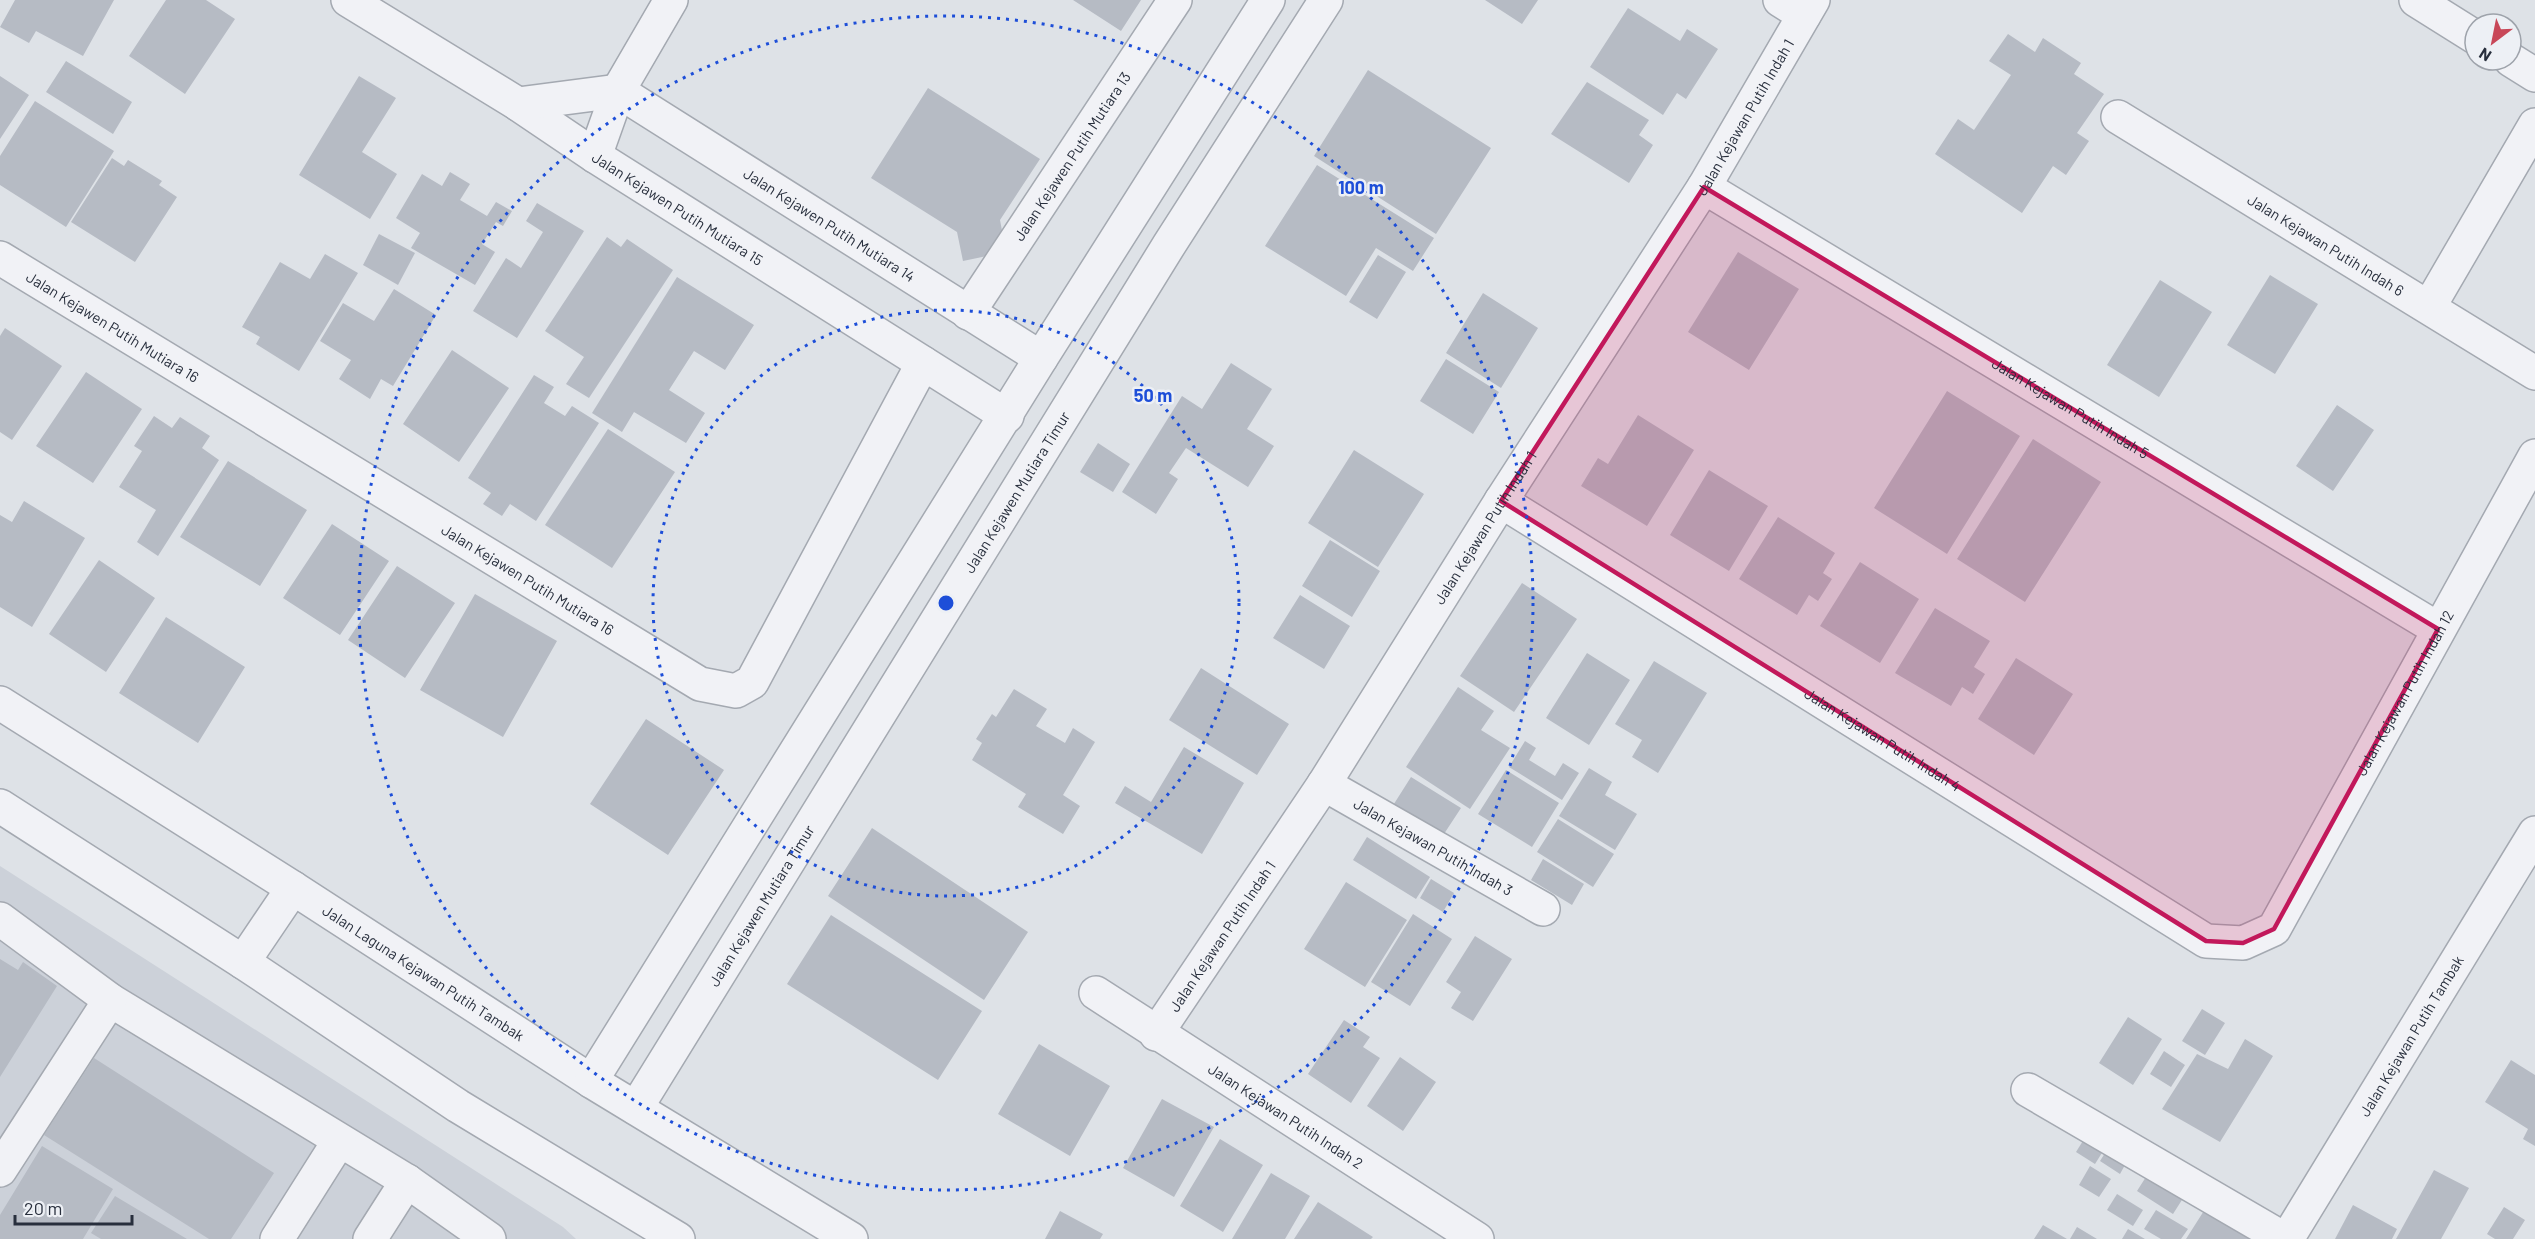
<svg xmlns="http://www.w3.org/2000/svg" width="2535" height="1239" viewBox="0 0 2535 1239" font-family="Barlow,sans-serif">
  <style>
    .built { fill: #ccd1d9 }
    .building { fill: #b6bbc4 }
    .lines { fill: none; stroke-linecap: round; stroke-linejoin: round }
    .minor-casing { stroke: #a4a9b1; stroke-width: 36 }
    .minor { stroke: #f1f2f6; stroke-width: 33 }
    .marked { fill: #c2185b; fill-opacity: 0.2; stroke: #c2185b; stroke-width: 4.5; stroke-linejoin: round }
    .ring { fill: none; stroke: #1d4ed8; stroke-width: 3; stroke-dasharray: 3 6 }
    .labels { text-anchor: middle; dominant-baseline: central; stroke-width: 5; stroke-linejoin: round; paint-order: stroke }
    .street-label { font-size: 15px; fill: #282f3d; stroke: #edf0f5 }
    .centre { fill: #1d4ed8; stroke: #edf0f5; stroke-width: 3 }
    .ring-label { font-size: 18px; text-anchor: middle; font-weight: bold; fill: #1d4ed8; stroke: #edf0f5; stroke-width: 5; stroke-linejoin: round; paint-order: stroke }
  </style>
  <rect width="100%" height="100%" fill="#dee2e7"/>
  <!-- built -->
  <path class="built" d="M 0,866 L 563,1227 L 576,1239 L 0,1239 Z"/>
  <!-- building -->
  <path class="building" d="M 15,0 L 114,0 L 83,56 L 36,31 L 29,43 L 0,27 Z
    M 166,0 L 206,0 L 235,19 L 185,94 L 129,56 Z
    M 1073,0 L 1141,0 L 1121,31 Z
    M 1485,0 L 1538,0 L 1522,24 Z
    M 1628,8 L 1680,41 L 1687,29 L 1718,49 L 1686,99 L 1677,93 L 1663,115 L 1590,67 Z
    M 2008,34 L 2035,52 L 2043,38 L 2081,63 L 2074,74 L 2104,94 L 2077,133 L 2089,141 L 2066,175 L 2053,166 L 2022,213 L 1935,154 L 1958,119 L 1974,130 L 2011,75 L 1989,61 Z
    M 66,61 L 132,102 L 113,134 L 46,92 Z
    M 1368,70 L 1491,148 L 1436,234 L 1314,156 Z
    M 0,76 L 29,95 L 0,139 Z
    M 359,76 L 396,98 L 362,152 L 397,174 L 370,219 L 299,175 Z
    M 1587,82 L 1649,120 L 1639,135 L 1653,145 L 1629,183 L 1551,134 Z
    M 928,88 L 1040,159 L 1000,220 L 1006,252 L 963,261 L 957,232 L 871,178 Z
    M 35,101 L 114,151 L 66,227 L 0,185 L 0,156 Z
    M 112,158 L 124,166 L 128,160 L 162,181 L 159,185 L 177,197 L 135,262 L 71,222 Z
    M 1317,165 L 1434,238 L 1413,271 L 1376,248 L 1346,296 L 1265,246 Z
    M 450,172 L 470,184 L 460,200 L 487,216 L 496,202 L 512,211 L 503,226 L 496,222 L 482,244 L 495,252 L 475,285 L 411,248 L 420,233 L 396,218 L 422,174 L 442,186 Z
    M 537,203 L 584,231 L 517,338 L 473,311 L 506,258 L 521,268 L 543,232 L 526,221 Z
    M 379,234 L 415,253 L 398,285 L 363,265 Z
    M 607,237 L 621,247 L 627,239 L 673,270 L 589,398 L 566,384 L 584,357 L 545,331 Z
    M 1738,252 L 1799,289 L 1749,370 L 1688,332 Z
    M 325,254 L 358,273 L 299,371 L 256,344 L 260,337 L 242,327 L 280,262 L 310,279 Z
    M 1378,255 L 1406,272 L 1377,319 L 1349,302 Z
    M 2270,275 L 2318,304 L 2275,374 L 2227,345 Z
    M 677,277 L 754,325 L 725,370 L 694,351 L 669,390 L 705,413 L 686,443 L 634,412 L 622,432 L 592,413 Z
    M 2160,280 L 2212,312 L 2159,397 L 2107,365 Z
    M 394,289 L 436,315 L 393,386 L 381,379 L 370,399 L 339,379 L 351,360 L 320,341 L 343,303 L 374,321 Z
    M 1483,293 L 1538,328 L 1501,388 L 1446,353 Z
    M 5,328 L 62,366 L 12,440 L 0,432 L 0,336 Z
    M 452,350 L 509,388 L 459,462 L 403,424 Z
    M 1446,359 L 1499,392 L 1473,434 L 1420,401 Z
    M 1231,363 L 1272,389 L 1247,429 L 1274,446 L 1248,487 L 1186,448 L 1169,473 L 1178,479 L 1156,514 L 1122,492 L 1182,396 L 1202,409 Z
    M 86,372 L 142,409 L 93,483 L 36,446 Z
    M 534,375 L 554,387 L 544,403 L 565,416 L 572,406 L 599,423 L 536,521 L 510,504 L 502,516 L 483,504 L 491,493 L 468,478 Z
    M 1947,391 L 2020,436 L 1947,554 L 1874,508 Z
    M 2337,405 L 2374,430 L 2333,491 L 2296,466 Z
    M 1638,415 L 1694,450 L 1647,526 L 1581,486 L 1598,458 L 1608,464 Z
    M 154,416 L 172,428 L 180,417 L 210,436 L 202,448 L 219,460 L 158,556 L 137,542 L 156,510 L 119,487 L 142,451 L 134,446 Z
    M 608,429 L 675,472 L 612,568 L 545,525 Z
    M 2033,439 L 2101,482 L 2025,602 L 1957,559 Z
    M 1098,443 L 1130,464 L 1113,492 L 1080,472 Z
    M 1354,450 L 1424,494 L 1378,567 L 1308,523 Z
    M 228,461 L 307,510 L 260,586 L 180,537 Z
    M 1709,470 L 1768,506 L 1729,571 L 1670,535 Z
    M 24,501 L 85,538 L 32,627 L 0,607 L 0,515 L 12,522 Z
    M 1778,517 L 1835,553 L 1823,573 L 1832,579 L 1818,601 L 1809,595 L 1797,615 L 1739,579 Z
    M 332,524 L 389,561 L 340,635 L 283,598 Z
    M 1330,540 L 1380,571 L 1352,617 L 1302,586 Z
    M 99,560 L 155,598 L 106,672 L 49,634 Z
    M 1860,562 L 1919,599 L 1880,663 L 1820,626 Z
    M 397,566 L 455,603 L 405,678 L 348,640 Z
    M 1522,583 L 1577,619 L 1514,712 L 1460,676 Z
    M 475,594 L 557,641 L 503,737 L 420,690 Z
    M 1300,595 L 1350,626 L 1324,669 L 1273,638 Z
    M 1935,608 L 1990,641 L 1974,667 L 1985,674 L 1973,694 L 1962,687 L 1951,706 L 1895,673 Z
    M 166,617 L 245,667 L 198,743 L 119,693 Z
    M 1587,653 L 1630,680 L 1589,745 L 1546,718 Z
    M 2016,658 L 2073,694 L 2034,755 L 1978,719 Z
    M 1654,661 L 1707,693 L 1658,773 L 1632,757 L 1642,740 L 1615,724 Z
    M 1201,668 L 1289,724 L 1257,775 L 1169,720 Z
    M 1458,687 L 1494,711 L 1481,730 L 1510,748 L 1470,809 L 1406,767 Z
    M 1014,689 L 1047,709 L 1036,726 L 1065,743 L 1073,728 L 1095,742 L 1063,795 L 1080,806 L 1063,834 L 1018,807 L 1026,794 L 972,760 L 982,743 L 976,739 L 992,714 L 996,717 Z
    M 646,719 L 724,770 L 668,855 L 590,804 Z
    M 1525,741 L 1536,748 L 1529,760 L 1555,776 L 1563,763 L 1579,773 L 1562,800 L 1509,767 Z
    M 1184,747 L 1244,783 L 1202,854 L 1115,803 L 1125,786 L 1151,802 Z
    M 1589,768 L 1612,782 L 1605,795 L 1637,814 L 1615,850 L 1559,816 Z
    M 1506,770 L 1559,803 L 1532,847 L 1478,814 Z
    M 1411,777 L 1461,808 L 1442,837 L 1392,807 Z
    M 1558,819 L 1614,854 L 1593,887 L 1537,852 Z
    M 872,828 L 1028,932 L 984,1000 L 828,896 Z
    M 1367,837 L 1430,877 L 1416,899 L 1353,860 Z
    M 1543,859 L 1584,884 L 1572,905 L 1531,880 Z
    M 1431,879 L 1454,893 L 1443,912 L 1420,898 Z
    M 1346,882 L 1407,920 L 1365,987 L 1304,949 Z
    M 1413,914 L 1452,939 L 1410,1006 L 1371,982 Z
    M 831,915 L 982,1011 L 938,1080 L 787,984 Z
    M 1475,936 L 1512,959 L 1473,1021 L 1451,1008 L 1461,992 L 1446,982 Z
    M 0,959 L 18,970 L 23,962 L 57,986 L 0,1077 Z
    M 2202,1009 L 2225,1023 L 2205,1055 L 2182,1041 Z
    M 2128,1017 L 2162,1039 L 2133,1085 L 2099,1063 Z
    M 1344,1020 L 1370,1037 L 1363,1047 L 1380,1058 L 1351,1103 L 1308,1074 Z
    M 2245,1039 L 2273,1056 L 2220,1142 L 2162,1109 L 2197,1054 L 2228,1069 Z
    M 1039,1044 L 1110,1086 L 1070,1156 L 998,1114 Z
    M 2164,1051 L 2185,1065 L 2171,1087 L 2150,1074 Z
    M 1400,1057 L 1436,1082 L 1403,1131 L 1367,1106 Z
    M 94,1058 L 274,1173 L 231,1239 L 209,1239 L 44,1135 Z
    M 2511,1060 L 2535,1075 L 2535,1146 L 2523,1139 L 2528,1129 L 2485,1102 Z
    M 1162,1099 L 1214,1127 L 1174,1197 L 1123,1168 Z
    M 2086,1136 L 2105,1148 L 2095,1164 L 2076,1152 Z
    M 1220,1139 L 1263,1165 L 1223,1232 L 1180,1206 Z
    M 2112,1142 L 2131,1154 L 2120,1174 L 2100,1161 Z
    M 42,1146 L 113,1189 L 83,1239 L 0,1239 L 0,1215 Z
    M 2090,1166 L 2111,1179 L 2099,1197 L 2079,1185 Z
    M 2151,1169 L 2187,1192 L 2173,1214 L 2137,1191 Z
    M 2434,1170 L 2469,1188 L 2441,1239 L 2396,1239 Z
    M 1271,1173 L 1310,1196 L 1285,1239 L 1232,1239 Z
    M 2117,1194 L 2143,1210 L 2133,1226 L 2107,1210 Z
    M 115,1196 L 187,1239 L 101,1239 L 91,1233 Z
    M 1318,1202 L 1373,1237 L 1371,1239 L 1294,1239 Z
    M 2353,1205 L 2397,1229 L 2392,1239 L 2335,1239 Z
    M 2207,1206 L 2256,1239 L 2186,1239 Z
    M 2504,1207 L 2525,1220 L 2513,1239 L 2495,1239 L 2487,1234 Z
    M 2156,1210 L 2188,1229 L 2181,1239 L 2161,1239 L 2144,1229 Z
    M 1060,1211 L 1103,1234 L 1100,1239 L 1045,1239 Z
    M 2043,1225 L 2067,1239 L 2034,1239 Z
    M 2077,1227 L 2097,1239 L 2070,1239 Z
    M 2128,1229 L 2145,1239 L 2122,1239 Z"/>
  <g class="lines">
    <!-- minor casing -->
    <g class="minor-casing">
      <g id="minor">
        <path id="s1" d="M 348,0 L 518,104 L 595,156 L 1007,416"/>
        <path d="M 1780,0 L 1804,15"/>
        <path d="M 2416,0 L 2475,37"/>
        <path d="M 2511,60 L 2535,75"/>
        <path id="s2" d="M 518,104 L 618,91 L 1041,358"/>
        <path id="s3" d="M 2118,117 L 2535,373"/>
        <path d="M 595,156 L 618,91 L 671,0"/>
        <path id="s4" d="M 1704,187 L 2438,629"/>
        <path id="s5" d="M 0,258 L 700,684 L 736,691 L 752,682 L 923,363"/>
        <path d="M 2429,307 L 2535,125"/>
        <path id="s6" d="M 968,313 L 1175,0"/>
        <path id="s7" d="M 1501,501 L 2206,941 L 2243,943 L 2274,929 L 2535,456"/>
        <path id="s8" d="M 0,703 L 293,888 L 591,1081 L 851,1239"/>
        <path id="s9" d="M 1324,784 L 1543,909"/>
        <path d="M 0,806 L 243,962 L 458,1106 L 678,1239"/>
        <path d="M 0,919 L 110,1000 L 407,1181 L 489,1239"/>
        <path d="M 243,962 L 293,888"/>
        <path id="s10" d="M 1096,993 L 1477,1239"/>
        <path id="s11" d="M 1156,1034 L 1324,784 L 1501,501 L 1704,187 L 1813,0"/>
        <path d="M 591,1081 L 1041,358 L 1268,0"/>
        <path d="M 2028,1090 L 2284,1239"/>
        <path id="s12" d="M 636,1108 L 1169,245 L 1326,0"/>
        <path d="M 0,1170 L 110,1000"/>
        <path d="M 277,1239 L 339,1141"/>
        <path d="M 370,1239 L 407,1181"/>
        <path id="s13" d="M 2287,1239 L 2535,833"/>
      </g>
    </g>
    <!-- minor -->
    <use href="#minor" class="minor"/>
  </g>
  <!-- marked area -->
  <path class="marked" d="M 1704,187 L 2438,629 L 2274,929 L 2243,943 L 2206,941 L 1501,501 Z"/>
  <!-- distance rings -->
  <g class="ring">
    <circle cx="946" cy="603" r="293"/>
    <circle cx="946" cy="603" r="587"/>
  </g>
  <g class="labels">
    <!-- street labels -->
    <g class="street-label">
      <text stroke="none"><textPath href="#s11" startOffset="1090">Jalan Kejawan Putih Indah 1</textPath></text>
      <text stroke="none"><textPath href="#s6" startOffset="188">Jalan Kejawen Putih Mutiara 13</textPath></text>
      <text stroke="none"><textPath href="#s1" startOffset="390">Jalan Kejawen Putih Mutiara 15</textPath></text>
      <text stroke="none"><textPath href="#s2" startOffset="351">Jalan Kejawen Putih Mutiara 14</textPath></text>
      <text stroke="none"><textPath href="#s3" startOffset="244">Jalan Kejawan Putih Indah 6</textPath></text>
      <text stroke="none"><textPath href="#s5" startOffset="132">Jalan Kejawen Putih Mutiara 16</textPath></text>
      <text stroke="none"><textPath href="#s4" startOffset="428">Jalan Kejawan Putih Indah 5</textPath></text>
      <text stroke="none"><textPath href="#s12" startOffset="724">Jalan Kejawen Mutiara Timur</textPath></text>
      <text stroke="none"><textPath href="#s11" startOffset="604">Jalan Kejawan Putih Indah 1</textPath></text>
      <text stroke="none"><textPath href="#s5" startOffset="618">Jalan Kejawen Putih Mutiara 16</textPath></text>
      <text stroke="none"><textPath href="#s7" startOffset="1172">Jalan Kejawan Putih Indah 12</textPath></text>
      <text stroke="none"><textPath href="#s7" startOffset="450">Jalan Kejawan Putih Indah 4</textPath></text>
      <text stroke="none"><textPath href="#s9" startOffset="126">Jalan Kejawan Putih Indah 3</textPath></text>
      <text stroke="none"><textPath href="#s12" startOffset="238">Jalan Kejawen Mutiara Timur</textPath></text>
      <text stroke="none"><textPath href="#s11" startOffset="118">Jalan Kejawan Putih Indah 1</textPath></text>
      <text stroke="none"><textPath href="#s8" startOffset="502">Jalan Laguna Kejawan Putih Tambak</textPath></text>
      <text stroke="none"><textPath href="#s13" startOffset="238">Jalan Kejawan Putih Tambak</textPath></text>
      <text stroke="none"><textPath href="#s10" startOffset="226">Jalan Kejawan Putih Indah 2</textPath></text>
    </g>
  </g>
  <circle cx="946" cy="603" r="9" class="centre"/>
  <g class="ring-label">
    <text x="1361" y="194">100 m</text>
    <text x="1153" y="402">50 m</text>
  </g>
  <!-- north arrow -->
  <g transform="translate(2493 42) rotate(212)"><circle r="28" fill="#edf0f5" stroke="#9ea3ab" stroke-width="1.5"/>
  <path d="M0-4.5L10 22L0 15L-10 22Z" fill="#c84758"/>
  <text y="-9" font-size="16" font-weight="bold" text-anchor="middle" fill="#282f3d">N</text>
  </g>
  <!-- scale -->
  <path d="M15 1215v9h117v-9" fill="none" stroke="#282f3d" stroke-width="3"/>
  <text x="24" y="1215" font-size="18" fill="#282f3d" stroke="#edf0f5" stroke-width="4.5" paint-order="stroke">20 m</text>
</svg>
